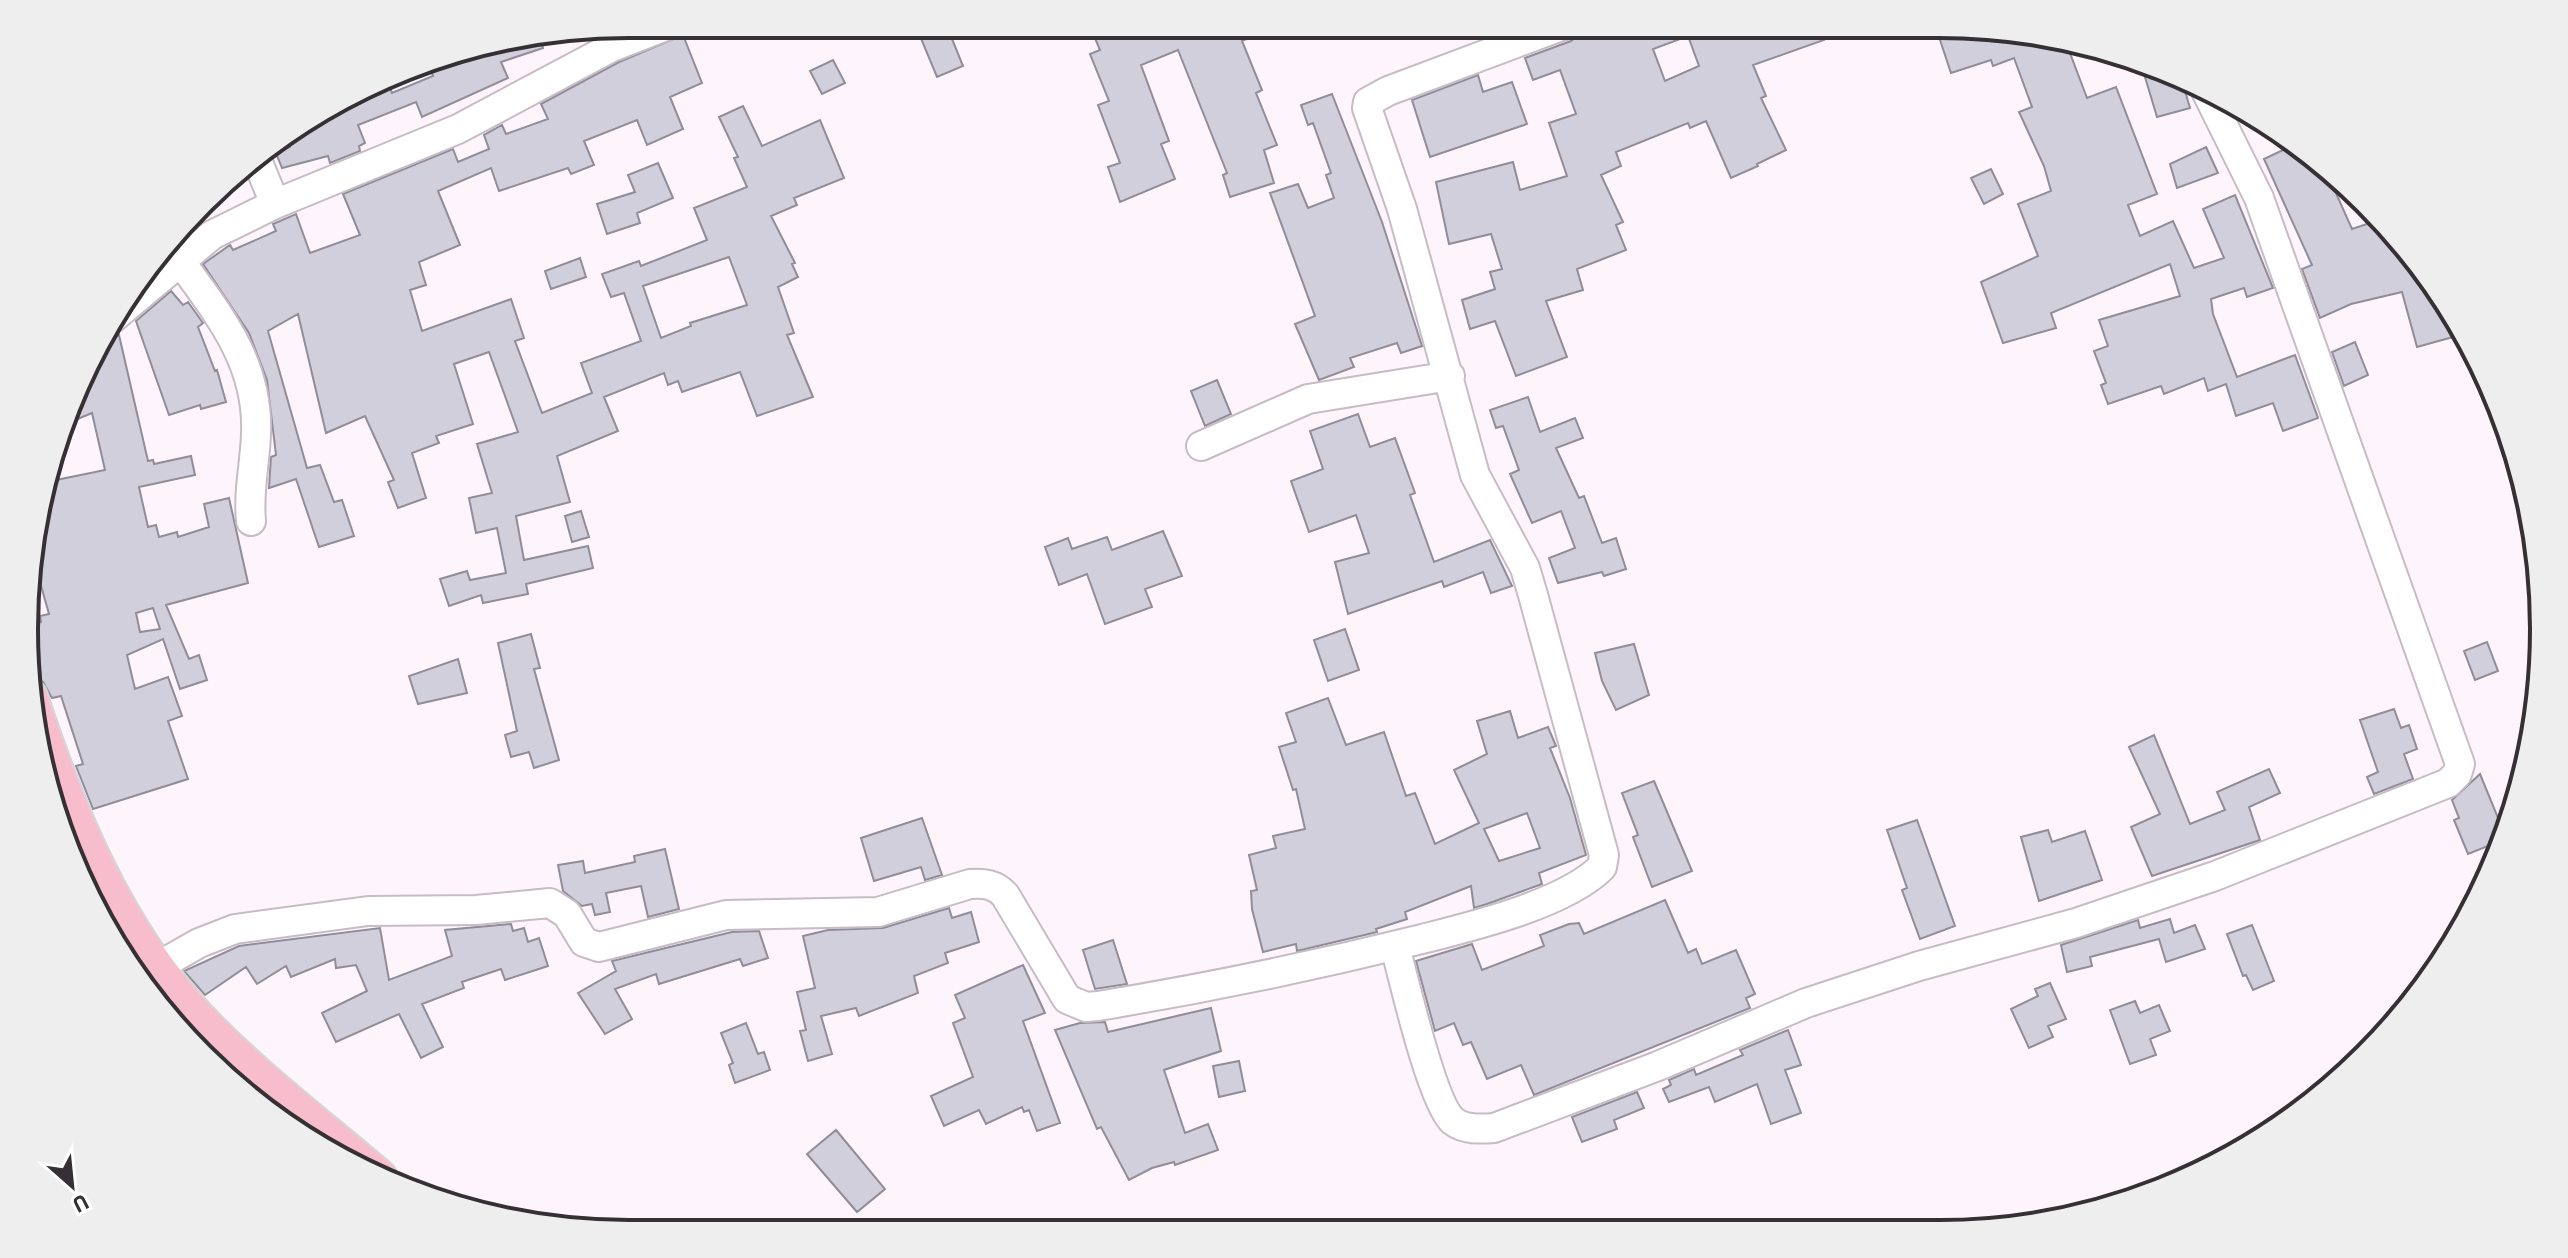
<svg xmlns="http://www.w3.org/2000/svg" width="2568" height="1258" viewBox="0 0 2568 1258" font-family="'Titillium Web',sans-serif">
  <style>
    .building { fill: #d2cfdc; stroke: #908d99; stroke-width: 2; fill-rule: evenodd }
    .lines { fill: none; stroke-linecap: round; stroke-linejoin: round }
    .minor-casing { stroke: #c7bcc5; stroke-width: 32 }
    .major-casing { stroke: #d6d6d6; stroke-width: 40 }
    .minor { stroke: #fff; stroke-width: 28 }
    .major { stroke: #f8bdcc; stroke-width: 36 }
    .rim { fill: none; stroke: #343033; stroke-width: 4 }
  </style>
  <rect width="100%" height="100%" fill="#fef5fc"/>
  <!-- building -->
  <path class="building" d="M 915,24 L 946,24 L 963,66 L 937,77 Z
    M 1089,24 L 1278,25 L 1242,41 L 1262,90 L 1256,93 L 1277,145 L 1264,150 L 1274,183 L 1230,197 L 1223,175 L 1227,173 L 1178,50 L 1141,65 L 1169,141 L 1161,144 L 1175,179 L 1120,202 L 1108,167 L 1120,163 L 1098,105 L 1109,101 L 1090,54 L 1100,50 Z
    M 1475,25 L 1516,25 L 1480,38 Z
    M 1581,25 L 1819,25 L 1824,40 L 1753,65 L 1766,96 L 1761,98 L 1786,150 L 1757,164 L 1758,166 L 1731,178 L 1706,121 L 1690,128 L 1688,123 L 1616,152 L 1621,166 L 1601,175 L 1623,222 L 1616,225 L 1626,250 L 1577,269 L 1583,290 L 1546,301 L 1567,357 L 1516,376 L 1495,321 L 1470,329 L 1462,300 L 1495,289 L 1490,272 L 1502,269 L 1491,234 L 1449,244 L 1436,182 L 1513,162 L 1520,190 L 1567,176 L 1549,123 L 1576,114 L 1560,70 L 1533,80 L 1525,58 L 1571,41 L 1578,35 ZM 1688,36 L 1699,66 L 1665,81 L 1653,49 Z
    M 1978,25 L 2065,40 L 2087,98 L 2116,87 L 2157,194 L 2128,205 L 2140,236 L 2173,221 L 2194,268 L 2224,258 L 2203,209 L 2235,195 L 2273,288 L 2247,297 L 2244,288 L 2211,299 L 2213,314 L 2237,377 L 2295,355 L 2318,418 L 2283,431 L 2273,403 L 2236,416 L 2226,384 L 2208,391 L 2204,378 L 2164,394 L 2161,386 L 2108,404 L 2101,385 L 2106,383 L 2094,351 L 2108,346 L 2099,320 L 2180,296 L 2170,264 L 2051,313 L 2056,328 L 2003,343 L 1981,282 L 2038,256 L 2018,204 L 2051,191 L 2044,166 L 2019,112 L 2032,107 L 2014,58 L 1993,66 L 1991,60 L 1951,73 L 1939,37 Z
    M 683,35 L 702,83 L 670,97 L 683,129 L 647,145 L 637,120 L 584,141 L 594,165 L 571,174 L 568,168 L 499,191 L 491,168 L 438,191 L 460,245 L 419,262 L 426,285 L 410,290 L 422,331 L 511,299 L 524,338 L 515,341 L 542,413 L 592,393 L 581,363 L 641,341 L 624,293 L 611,297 L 602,274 L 639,261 L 641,266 L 707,240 L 694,208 L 747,187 L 734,158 L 738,157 L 719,117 L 743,106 L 762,146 L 820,120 L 844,178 L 794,198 L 797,205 L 771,216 L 795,263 L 792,264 L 798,277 L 778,287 L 794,333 L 787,335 L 813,397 L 757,416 L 740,372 L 682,392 L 678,381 L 668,385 L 664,373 L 604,397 L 618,431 L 557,456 L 570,502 L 516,516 L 524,560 L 588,546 L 593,568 L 526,584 L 528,594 L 483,603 L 481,595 L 449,606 L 440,579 L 467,571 L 470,580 L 506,573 L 497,528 L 476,533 L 469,498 L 492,493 L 477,444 L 518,432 L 489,352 L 454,364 L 473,424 L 436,436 L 439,443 L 412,453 L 426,498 L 398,508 L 388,482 L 394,480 L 365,416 L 326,433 L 298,314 L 268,331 L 307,468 L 320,465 L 334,502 L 342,500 L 354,536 L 319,547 L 296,479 L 269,488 L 271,457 L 276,455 L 267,380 L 249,333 L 203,264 L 230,245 L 233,250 L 276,231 L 273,224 L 296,214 L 310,253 L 360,235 L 343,194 L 453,149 L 458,162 L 489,149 L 484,135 L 502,125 L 506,134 L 548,119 L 541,104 L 619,62 ZM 729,257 L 747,305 L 690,323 L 691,326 L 661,338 L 643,286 Z
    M 541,39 L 543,48 L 501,62 L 508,78 L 422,117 L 416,102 L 358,125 L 365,143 L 359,146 L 360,151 L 330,163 L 328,156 L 282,168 L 276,153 L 290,147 L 286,136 L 387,81 L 392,93 L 433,76 L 431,71 L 464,60 L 460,52 Z
    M 833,60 L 845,83 L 822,94 L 810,71 Z
    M 2166,71 L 2181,77 L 2190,108 L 2157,117 L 2145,77 Z
    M 1478,75 L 1483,92 L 1512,82 L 1527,124 L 1430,157 L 1412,100 Z
    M 1332,94 L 1382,222 L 1422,346 L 1401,353 L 1397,343 L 1350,358 L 1354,367 L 1319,380 L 1295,324 L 1315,316 L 1270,193 L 1298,184 L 1308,208 L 1334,198 L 1326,175 L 1331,173 L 1313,123 L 1308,125 L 1301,105 Z
    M 2298,143 L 2323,164 L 2352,229 L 2382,219 L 2394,230 L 2441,295 L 2453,337 L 2417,347 L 2402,292 L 2351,304 L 2320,318 L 2302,269 L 2312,265 L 2264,159 Z
    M 2206,147 L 2218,173 L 2177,188 L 2170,164 Z
    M 658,163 L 673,198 L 637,213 L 640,223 L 607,234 L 597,204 L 635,192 L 628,175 Z
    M 1991,169 L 2003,194 L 1984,204 L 1971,178 Z
    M 580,258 L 586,277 L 551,289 L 545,271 Z
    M 171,291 L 183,305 L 188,302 L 203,323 L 198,327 L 215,371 L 217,370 L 226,402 L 201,409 L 200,405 L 169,415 L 136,321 Z
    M 119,335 L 148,461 L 153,460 L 154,464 L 191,456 L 195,475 L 139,487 L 148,527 L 156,525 L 159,537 L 177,532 L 178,537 L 209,527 L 204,504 L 229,498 L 248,583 L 166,605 L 189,659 L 199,655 L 207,680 L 180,689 L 163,639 L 127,655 L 135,689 L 168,677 L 182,716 L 168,721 L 188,779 L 93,809 L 76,766 L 83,764 L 61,696 L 52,698 L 43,682 L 34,676 L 31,662 L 32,624 L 41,622 L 40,616 L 49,614 L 34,561 L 36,511 L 51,460 L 56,480 L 105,470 L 92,413 L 61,426 L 70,398 L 98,346 ZM 153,608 L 160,629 L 140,632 L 136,613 Z
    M 2355,342 L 2368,375 L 2344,386 L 2332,352 Z
    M 1217,380 L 1231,414 L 1205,426 L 1191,391 Z
    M 1528,397 L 1540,432 L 1575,418 L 1583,438 L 1556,448 L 1579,498 L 1584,496 L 1602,543 L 1616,538 L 1626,569 L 1604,576 L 1602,572 L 1558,583 L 1549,558 L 1575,548 L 1561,511 L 1532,523 L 1510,474 L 1519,470 L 1503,426 L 1496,428 L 1490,410 Z
    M 1358,414 L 1370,447 L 1395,438 L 1415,493 L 1410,495 L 1434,562 L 1490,540 L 1512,586 L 1491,593 L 1483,572 L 1444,587 L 1442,581 L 1348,614 L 1335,562 L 1369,553 L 1356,515 L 1309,532 L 1291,481 L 1323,469 L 1310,431 Z
    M 581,511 L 589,537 L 572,542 L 565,516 Z
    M 1163,531 L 1182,576 L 1145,589 L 1152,607 L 1105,624 L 1087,574 L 1059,585 L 1045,547 L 1068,538 L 1072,549 L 1107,537 L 1112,550 Z
    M 1345,629 L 1359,670 L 1328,681 L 1314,640 Z
    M 531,634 L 540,668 L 534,669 L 559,760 L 534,768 L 529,752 L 511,757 L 505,735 L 517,731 L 498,643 Z
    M 2487,642 L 2498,671 L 2475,680 L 2464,651 Z
    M 1634,644 L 1649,695 L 1616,710 L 1602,681 L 1595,653 Z
    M 458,659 L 467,693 L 418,704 L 409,676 Z
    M 1328,698 L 1346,745 L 1384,732 L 1406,796 L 1415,793 L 1435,844 L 1479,823 L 1454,770 L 1487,754 L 1477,721 L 1510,711 L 1518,738 L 1548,727 L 1556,746 L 1550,748 L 1570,798 L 1586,855 L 1539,873 L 1542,884 L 1487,904 L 1474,908 L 1471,886 L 1405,912 L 1407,919 L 1376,929 L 1377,932 L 1297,951 L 1296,944 L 1263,952 L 1252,909 L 1251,891 L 1257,890 L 1249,855 L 1276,848 L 1273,836 L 1305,829 L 1296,789 L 1293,790 L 1279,747 L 1296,742 L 1286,713 ZM 1527,813 L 1540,848 L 1499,861 L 1484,829 Z
    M 2394,709 L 2401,728 L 2409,725 L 2417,749 L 2404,754 L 2413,779 L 2374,794 L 2367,777 L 2378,772 L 2360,720 Z
    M 2154,735 L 2190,824 L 2225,810 L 2217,792 L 2269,769 L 2280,793 L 2249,807 L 2260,840 L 2152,876 L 2131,827 L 2160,814 L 2129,747 Z
    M 2480,774 L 2505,835 L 2503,840 L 2468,854 L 2454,820 L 2459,818 L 2452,800 Z
    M 1654,781 L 1692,871 L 1652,887 L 1633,837 L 1638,835 L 1622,793 Z
    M 922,818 L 942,875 L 925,880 L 921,867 L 874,881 L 861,838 Z
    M 1917,820 L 1955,926 L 1920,939 L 1902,890 L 1907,888 L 1887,830 Z
    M 2048,830 L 2052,842 L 2085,831 L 2102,880 L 2039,901 L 2021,837 Z
    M 665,849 L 679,909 L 648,917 L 641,886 L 606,893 L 610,912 L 595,915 L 592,904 L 582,906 L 563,891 L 558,865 L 583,861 L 585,873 L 635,862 L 634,856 Z
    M 1665,900 L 1688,953 L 1696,949 L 1702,964 L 1736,950 L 1755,994 L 1746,998 L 1750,1008 L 1534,1095 L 1521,1065 L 1487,1079 L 1471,1042 L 1463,1045 L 1454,1023 L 1435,1031 L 1416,961 L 1472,944 L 1482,970 L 1544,946 L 1540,935 L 1569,924 L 1579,923 L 1584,934 Z
    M 949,908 L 952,918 L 971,912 L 979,942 L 945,953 L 948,963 L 914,976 L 918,993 L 859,1016 L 856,1008 L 821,1016 L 832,1054 L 808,1061 L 800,1031 L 806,1030 L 797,992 L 815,988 L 803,936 L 828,930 L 883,928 Z
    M 2170,919 L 2174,933 L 2195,925 L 2205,949 L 2166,962 L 2159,939 L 2090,957 L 2092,966 L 2067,972 L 2061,945 L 2138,920 L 2140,928 Z
    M 511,924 L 513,931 L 524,928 L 528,942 L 539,938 L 548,966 L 505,980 L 501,969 L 462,982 L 464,988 L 422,1004 L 443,1047 L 421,1058 L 399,1014 L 336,1042 L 322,1013 L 367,991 L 356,965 L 336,968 L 335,959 L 291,977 L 286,966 L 257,984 L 246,967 L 205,995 L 184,971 L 239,946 L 380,928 L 389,980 L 452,956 L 445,930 Z
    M 2252,925 L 2274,981 L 2253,990 L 2246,975 L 2243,976 L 2227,934 Z
    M 759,931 L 768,958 L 743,966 L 740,959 L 659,984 L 656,974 L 615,989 L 632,1019 L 605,1034 L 578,993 L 616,971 L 612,961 L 732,932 Z
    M 1113,940 L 1127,984 L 1095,989 L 1083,950 Z
    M 1023,965 L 1045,1013 L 1023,1021 L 1060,1123 L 1037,1131 L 1029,1110 L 1024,1112 L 1022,1107 L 986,1124 L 979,1110 L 944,1126 L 931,1096 L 973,1077 L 953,1023 L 965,1018 L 955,995 Z
    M 2050,983 L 2066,1019 L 2048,1026 L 2053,1037 L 2029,1048 L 2011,1009 L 2038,996 L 2035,989 Z
    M 2135,1001 L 2140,1013 L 2159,1005 L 2170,1031 L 2150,1039 L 2156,1055 L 2130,1064 L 2110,1010 Z
    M 1211,1008 L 1221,1051 L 1164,1070 L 1185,1133 L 1208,1124 L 1218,1150 L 1175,1165 L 1174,1162 L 1152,1168 L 1129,1180 L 1101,1127 L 1097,1129 L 1055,1030 L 1080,1023 L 1105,1022 L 1108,1032 Z
    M 746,1023 L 758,1054 L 764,1052 L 770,1070 L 735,1083 L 729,1065 L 733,1063 L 721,1033 Z
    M 1788,1030 L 1801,1065 L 1785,1070 L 1801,1113 L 1771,1124 L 1757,1084 L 1715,1102 L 1709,1087 L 1669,1102 L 1663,1089 L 1671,1085 L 1669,1080 L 1694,1069 L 1696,1075 L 1743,1055 L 1740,1050 Z
    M 1239,1061 L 1245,1091 L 1219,1097 L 1213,1066 Z
    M 1637,1092 L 1644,1108 L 1614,1120 L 1617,1129 L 1582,1142 L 1572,1117 Z
    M 836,1130 L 885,1189 L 857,1212 L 807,1154 Z"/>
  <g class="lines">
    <!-- minor casing -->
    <g class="minor-casing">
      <path id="minor" d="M 255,155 L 275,204
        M 180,261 C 219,315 259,363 256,434 C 255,464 248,491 251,521
        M 113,318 L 212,235 L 275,204 L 458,129 L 612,47 L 671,24
        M 1201,446 L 1308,399 L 1450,376
        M 1395,946 C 1403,977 1432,1103 1453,1121 C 1465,1130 1480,1129 1494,1128 L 1658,1066 L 1806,1003 L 1919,966 L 2076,923 L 2215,876 L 2448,783 L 2457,774 L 2460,764 L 2259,198 L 2203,85
        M 143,975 L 199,943 L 235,929 L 368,911 L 476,910 L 550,903 L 567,914 L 584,942 L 599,947 L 726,915 L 878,912 L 970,884 C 984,883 995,884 1005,895 L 1067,999 L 1086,1007 L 1098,1006 C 1207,988 1314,966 1422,939 C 1473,926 1565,904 1602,867 L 1604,855 L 1533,595 L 1525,568 L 1475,475 L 1402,209 L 1367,108 L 1368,102 L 1388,91 L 1564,25"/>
    </g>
    <!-- major casing -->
    <g class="major-casing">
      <path id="major" d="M 29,697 C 66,810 115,930 197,1018 C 252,1076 318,1126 379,1178"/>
    </g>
    <!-- minor -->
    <use href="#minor" class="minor"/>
    <!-- major -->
    <use href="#major" class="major"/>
  </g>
  <!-- crop -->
  <path d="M0 0H2568V1258H0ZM629 38H1939A591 591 0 0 1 2530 629V629A591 591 0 0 1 1939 1220H629A591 591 0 0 1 38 629V629A591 591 0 0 1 629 38Z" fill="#efeeef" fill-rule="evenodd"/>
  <path class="rim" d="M629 38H1939A591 591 0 0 1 2530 629V629A591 591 0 0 1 1939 1220H629A591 591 0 0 1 38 629V629A591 591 0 0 1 629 38Z"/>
  <!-- north arrow -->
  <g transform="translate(72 1186) rotate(153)" stroke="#ffffff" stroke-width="6" paint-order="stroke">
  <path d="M0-6L14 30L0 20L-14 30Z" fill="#343033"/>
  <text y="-12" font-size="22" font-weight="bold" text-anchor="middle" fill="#343033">U</text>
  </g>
</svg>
